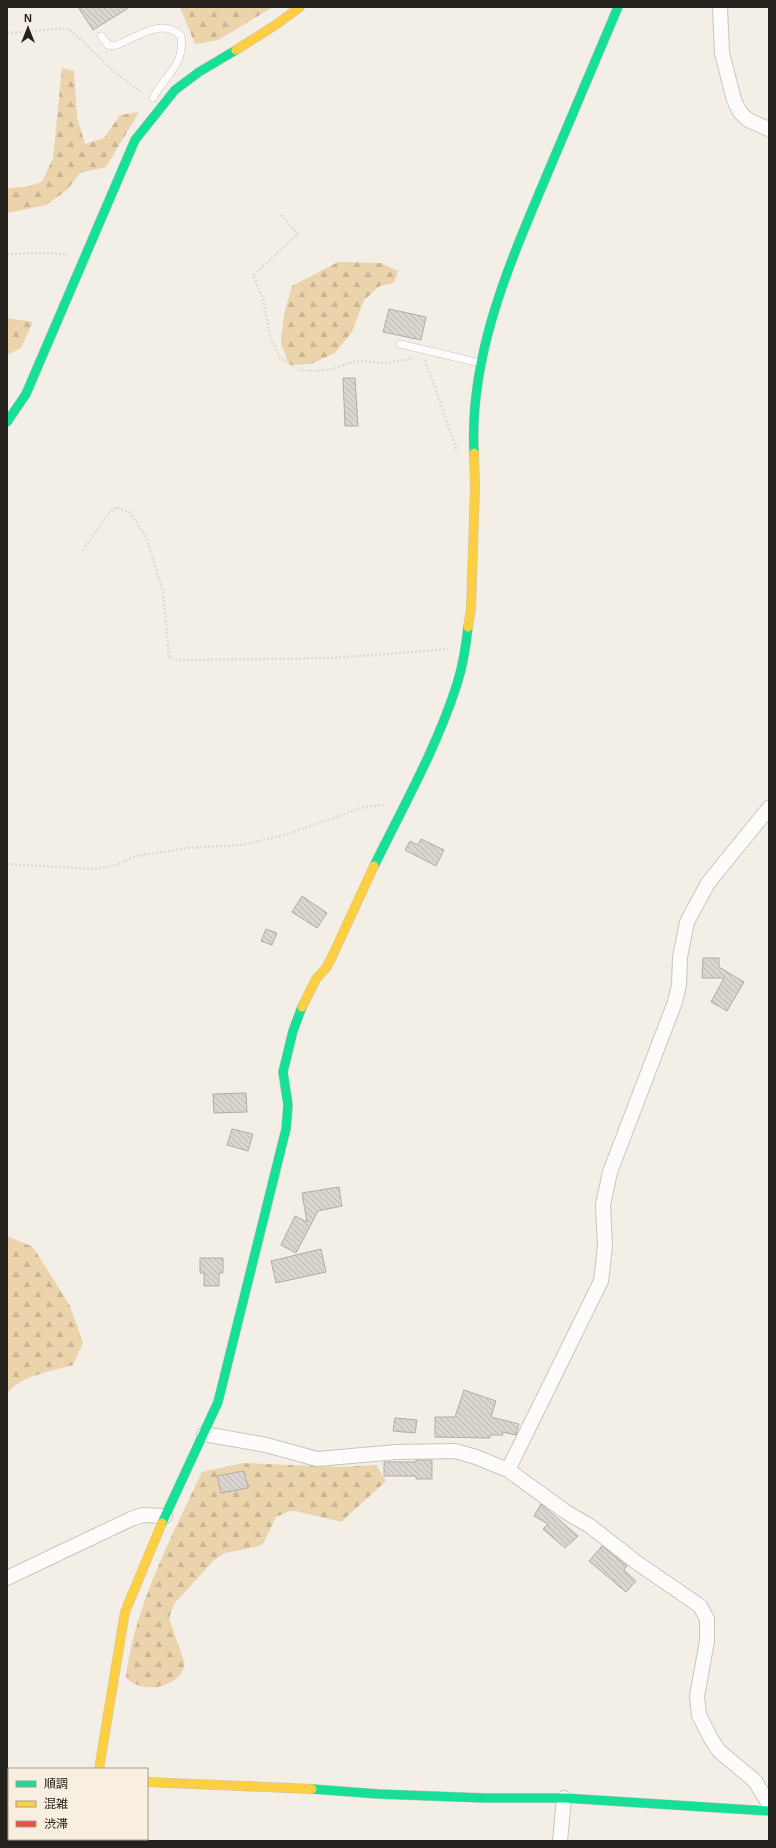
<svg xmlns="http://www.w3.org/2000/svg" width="776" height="1848" viewBox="0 0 776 1848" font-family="Arial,'Noto Sans JP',sans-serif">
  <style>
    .forest { fill: url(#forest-firs) }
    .building { fill: url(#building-back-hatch); stroke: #b0ada7 }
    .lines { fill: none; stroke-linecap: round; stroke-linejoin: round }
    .lane-casing { stroke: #c9c5c0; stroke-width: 8 }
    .street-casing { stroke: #c9c5c0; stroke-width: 16 }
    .fast-casing { stroke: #c9c5c0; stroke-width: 10 }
    .slow-casing { stroke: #c9c5c0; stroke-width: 10 }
    .jam-casing { stroke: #c9c5c0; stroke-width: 10 }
    .path { stroke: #dddbd8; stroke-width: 2.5; stroke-dasharray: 2 2; stroke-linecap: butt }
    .lane { stroke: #fdfcfb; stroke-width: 7 }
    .street { stroke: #fdfcfb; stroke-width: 14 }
    .fast { stroke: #16e098; stroke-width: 9 }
    .slow { stroke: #ffcf43; stroke-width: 9 }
    .jam { stroke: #f24e42; stroke-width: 9 }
  </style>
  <defs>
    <pattern id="forest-firs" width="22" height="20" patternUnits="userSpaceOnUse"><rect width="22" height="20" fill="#ebd3ac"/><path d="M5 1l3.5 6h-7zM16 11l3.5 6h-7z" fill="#c9b594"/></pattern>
    <pattern id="building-back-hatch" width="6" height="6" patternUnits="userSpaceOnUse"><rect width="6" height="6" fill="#dad6cf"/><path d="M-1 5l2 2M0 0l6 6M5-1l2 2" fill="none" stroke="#bbb7b1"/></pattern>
  </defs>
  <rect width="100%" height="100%" fill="#f3eee6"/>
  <!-- forest -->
  <path class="forest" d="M 180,7 L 273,7 L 218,40 L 195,44 Z
    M 62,68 L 74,71 L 77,117 L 85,144 L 104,138 L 120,115 L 139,112 L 106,167 L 80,173 L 67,190 L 46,205 L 7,213 L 7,188 L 26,187 L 42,182 L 53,158 Z
    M 338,262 L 381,263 L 398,271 L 394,283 L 380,286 L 364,300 L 352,332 L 335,353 L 311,364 L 289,365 L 281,343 L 284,314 L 292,286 Z
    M 7,318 L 33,322 L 21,348 L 7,355 Z
    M 7,1236 L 33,1247 L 70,1306 L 83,1343 L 73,1365 C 52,1371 21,1375 7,1394 Z
    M 243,1463 L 339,1467 L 376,1465 L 386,1481 L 341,1522 L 296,1511 L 289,1511 L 276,1517 L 263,1544 L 256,1547 L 225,1553 L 214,1560 L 174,1604 L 169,1618 L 185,1664 C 183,1669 181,1675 177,1678 C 162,1690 140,1691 126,1678 C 133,1610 173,1533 202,1472 Z"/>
  <!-- building -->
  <path class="building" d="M 78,7 L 130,7 L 93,30 Z
    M 389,309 L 426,317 L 421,340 L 383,332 Z
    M 343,378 L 355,378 L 358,426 L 345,426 Z
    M 421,839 L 444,850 L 436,866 L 405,850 L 410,841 L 418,845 Z
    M 302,896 L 327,913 L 317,928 L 292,912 Z
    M 266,929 L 277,933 L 272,945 L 261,941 Z
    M 703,958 L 719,958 L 719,967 L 744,982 L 727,1011 L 711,1002 L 724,978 L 702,978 Z
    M 246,1093 L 247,1112 L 214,1113 L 213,1094 Z
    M 232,1129 L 253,1134 L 248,1151 L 227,1145 Z
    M 339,1187 L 342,1206 L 318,1211 L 296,1253 L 281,1245 L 295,1216 L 307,1222 L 302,1193 Z
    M 321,1249 L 326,1272 L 276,1283 L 271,1261 Z
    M 200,1258 L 223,1258 L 223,1273 L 219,1273 L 219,1286 L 204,1286 L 204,1273 L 200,1273 Z
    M 464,1390 L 496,1401 L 491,1417 L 519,1424 L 516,1435 L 502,1432 L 503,1435 L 490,1435 L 490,1438 L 435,1437 L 435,1417 L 455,1417 Z
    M 395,1418 L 417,1420 L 415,1433 L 393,1431 Z
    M 416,1460 L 432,1460 L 432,1479 L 416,1479 L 416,1476 L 384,1476 L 384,1462 L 416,1462 Z
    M 244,1471 L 248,1488 L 221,1493 L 217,1476 Z
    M 541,1504 L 578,1536 L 565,1548 L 543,1529 L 548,1524 L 534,1516 Z
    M 602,1546 L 627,1566 L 624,1570 L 636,1581 L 626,1592 L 589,1561 Z"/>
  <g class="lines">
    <!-- lane casing -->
    <g class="lane-casing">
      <path id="lane" d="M 101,36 L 108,45 L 114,46 C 136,39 161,16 181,36 C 185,66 165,75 153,98
        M 400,344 L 480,363"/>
    </g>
    <!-- street casing -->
    <g class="street-casing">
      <path id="street" d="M 720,7 L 722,53 L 734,100 L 740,112 L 748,120 L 769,129
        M 204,1434 L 266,1445 L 317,1459 L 397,1452 L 455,1451 L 476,1457 L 508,1470 L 566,1512 L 590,1526 L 636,1562 L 700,1606 L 707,1619 L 707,1641 L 697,1696 L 699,1715 L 710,1737 L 719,1751 L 755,1781 L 769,1804
        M 508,1470 L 601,1281 L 605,1247 L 603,1205 L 610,1172 L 675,1002 L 679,985 L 680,957 L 687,922 L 708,883 L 769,808
        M 7,1578 L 131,1519 L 143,1515 L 165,1516
        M 113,1841 L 113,1839
        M 560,1841 L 564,1798"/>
    </g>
    <!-- fast casing -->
    <g class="fast-casing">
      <path id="fast" d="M 7,422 L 26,394 L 135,140 L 175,90 L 199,72 L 236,50
        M 474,453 C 469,355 509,265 546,177 C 570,120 594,64 618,7
        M 374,866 C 403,807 437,747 457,684 C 463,665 466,646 468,627
        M 162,1523 L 218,1402 L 286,1129 L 288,1105 L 283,1072 L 293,1031 L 302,1007
        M 7,1775 L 9,1775
        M 312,1789 L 378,1794 L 484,1798 L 564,1798 L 769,1811"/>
    </g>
    <!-- slow casing -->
    <g class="slow-casing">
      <path id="slow" d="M 236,50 L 277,24 L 300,7
        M 468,627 L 471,609 L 475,487 L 474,453
        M 302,1007 L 316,979 L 326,968 L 331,959 L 374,866
        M 99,1769 L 125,1612 L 162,1523
        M 147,1782 L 312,1789"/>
    </g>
    <!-- jam casing -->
    <g class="jam-casing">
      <path id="jam" d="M 85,1841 L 86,1839"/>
    </g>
    <!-- path -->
    <path class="path" d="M 7,33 C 28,33 48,28 69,29 C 94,51 114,76 144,93
      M 281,215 L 298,234 L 253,276 L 263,299 L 270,336 L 280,358 L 299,370 L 314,371 L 333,369 L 352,362 L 363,361 L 386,363 L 414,358
      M 7,254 L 42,253 L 68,254
      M 425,360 L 457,450
      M 83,550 L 108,514 L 117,507 L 130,513 L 146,537 L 163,591 L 169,657 L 179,660 L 333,658 L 449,649
      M 7,864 L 95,869 L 116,865 L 136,856 L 189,848 L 242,845 L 288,834 L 364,807 L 386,805"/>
    <!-- lane -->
    <use href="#lane" class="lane"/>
    <!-- street -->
    <use href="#street" class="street"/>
    <!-- fast -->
    <use href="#fast" class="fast"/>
    <!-- slow -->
    <use href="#slow" class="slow"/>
    <!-- jam -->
    <use href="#jam" class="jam"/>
  </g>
  <!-- border -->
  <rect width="776" height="1848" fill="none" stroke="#25221d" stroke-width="16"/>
  <!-- legend -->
  <rect x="8" y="1768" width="140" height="72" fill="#f8efe1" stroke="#a49d93"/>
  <rect x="16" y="1781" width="20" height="6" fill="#16e098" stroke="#a49d93"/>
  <text x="44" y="1788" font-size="12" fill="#25221d">順調</text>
  <rect x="16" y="1801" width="20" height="6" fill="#ffcf43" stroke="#a49d93"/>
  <text x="44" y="1808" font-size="12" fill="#25221d">混雑</text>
  <rect x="16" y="1821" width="20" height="6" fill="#f24e42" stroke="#a49d93"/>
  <text x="44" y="1828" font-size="12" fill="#25221d">渋滞</text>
  <!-- north arrow -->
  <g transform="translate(28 28)" stroke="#f8efe1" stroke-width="3" paint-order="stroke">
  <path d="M0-3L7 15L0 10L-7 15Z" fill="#25221d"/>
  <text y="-6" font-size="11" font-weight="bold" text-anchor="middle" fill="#25221d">N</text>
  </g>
</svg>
